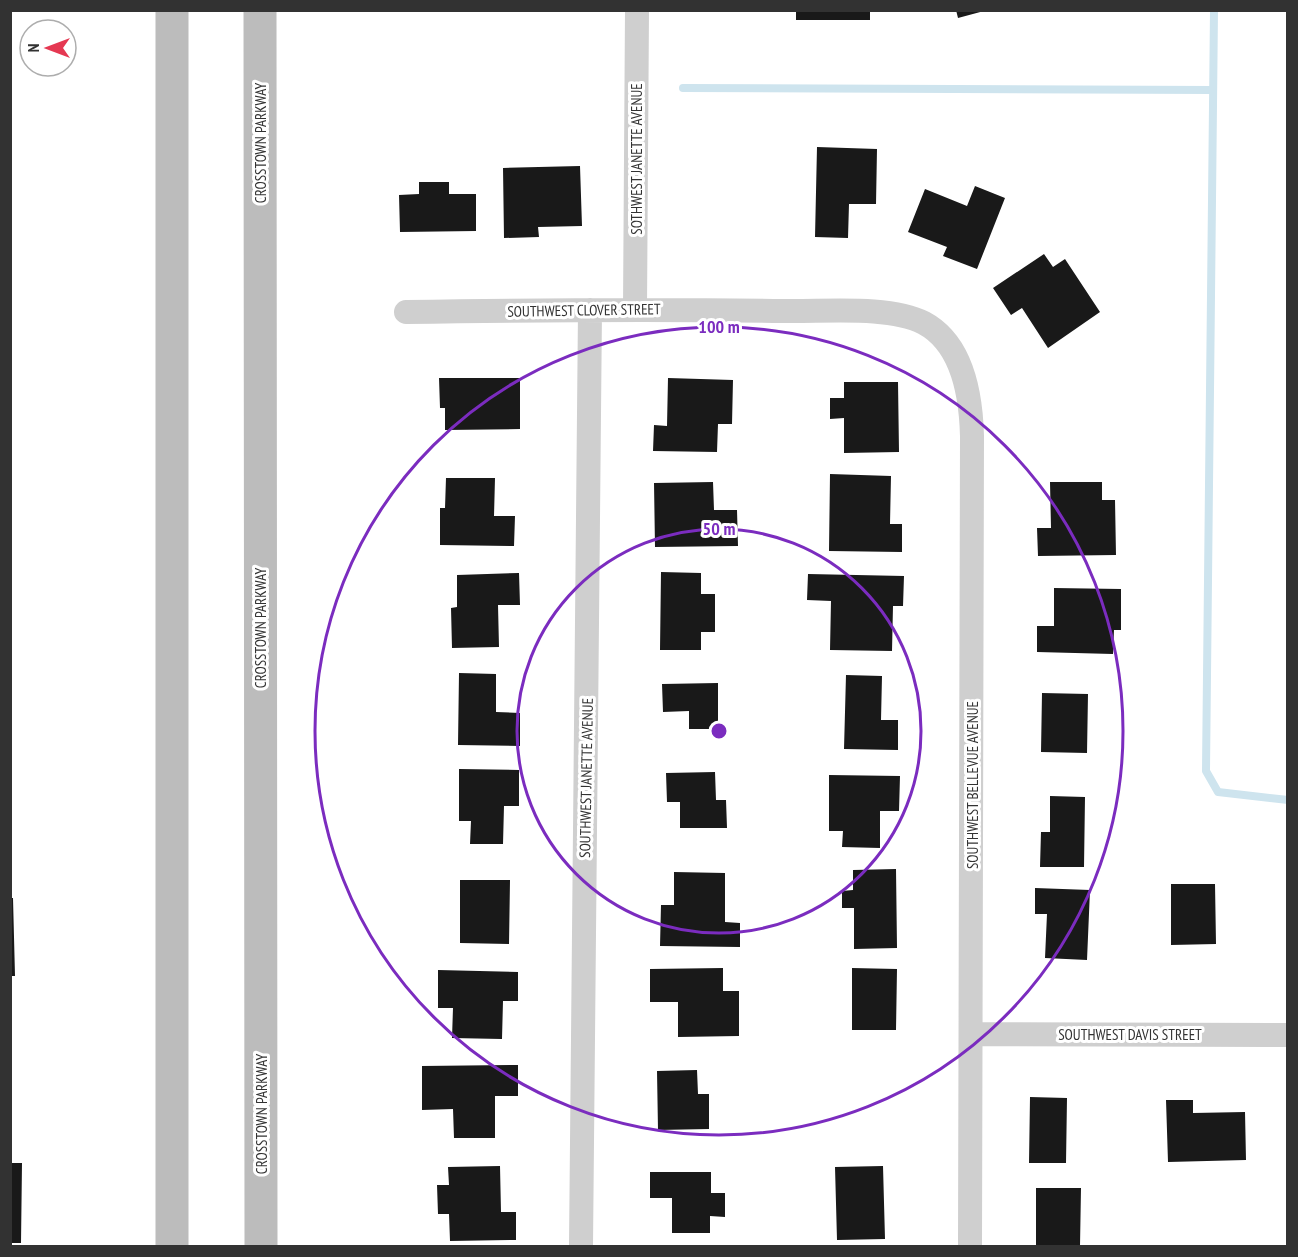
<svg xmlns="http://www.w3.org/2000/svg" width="1298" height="1257" viewBox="0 0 1298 1257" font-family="'PT Sans Narrow',sans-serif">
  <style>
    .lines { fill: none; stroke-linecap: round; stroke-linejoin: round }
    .stream { stroke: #cee4ee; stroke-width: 8 }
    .building { fill: #191919 }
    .street { stroke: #cfcfcf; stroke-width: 24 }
    .secondary { stroke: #bcbcbc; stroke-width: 33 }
    .ring { fill: none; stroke: #7b2cbf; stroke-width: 3 }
    .labels { text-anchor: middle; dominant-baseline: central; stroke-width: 6; stroke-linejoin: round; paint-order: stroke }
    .street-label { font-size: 15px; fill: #323232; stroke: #fff }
    .centre { fill: #7b2cbf; stroke: #fff; stroke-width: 3 }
    .ring-label { font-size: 18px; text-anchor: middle; font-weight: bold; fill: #7b2cbf; stroke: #fff; stroke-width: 6; stroke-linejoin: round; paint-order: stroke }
  </style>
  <rect width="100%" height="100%" fill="#fff"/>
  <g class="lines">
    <!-- stream -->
    <path class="stream" d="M 1214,10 L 1206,771 L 1218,792 L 1288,800
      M 683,88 L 1213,90"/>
  </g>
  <!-- building -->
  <path class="building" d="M 796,10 L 870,10 L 870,20 L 796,20 Z
    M 956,10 L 984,10 L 984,11 L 958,18 Z
    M 817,147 L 877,149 L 876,204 L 849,204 L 848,238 L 815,237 Z
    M 580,166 L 582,226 L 538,227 L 539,237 L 504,238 L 503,168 Z
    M 419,182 L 449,182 L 449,194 L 476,194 L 476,231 L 400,232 L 399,195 L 419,194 Z
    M 975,186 L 1005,198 L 977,269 L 943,256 L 947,247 L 908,232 L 925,189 L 967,206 Z
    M 1044,254 L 1053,267 L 1065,259 L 1100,312 L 1048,348 L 1022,308 L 1011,315 L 993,288 Z
    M 439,378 L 520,378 L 520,429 L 445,430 L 445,408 L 440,408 Z
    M 668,378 L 733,380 L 732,424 L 718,424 L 717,452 L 653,451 L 654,425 L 667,426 Z
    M 844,382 L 898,382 L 899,452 L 844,453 L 844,418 L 830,419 L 830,398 L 844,398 Z
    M 830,474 L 891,476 L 890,524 L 902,524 L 902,552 L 829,551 Z
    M 446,478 L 495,478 L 494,516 L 515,516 L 514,546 L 440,545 L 440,508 L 445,508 Z
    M 713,482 L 714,510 L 737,510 L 738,546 L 655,547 L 654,483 Z
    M 1050,482 L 1102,482 L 1102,500 L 1115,500 L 1116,555 L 1038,556 L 1037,528 L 1051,528 Z
    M 661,572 L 701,573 L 701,594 L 715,594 L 715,632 L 701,632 L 701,650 L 660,650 Z
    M 519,573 L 520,605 L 498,605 L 499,647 L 452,648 L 451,608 L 457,607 L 457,575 Z
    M 808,574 L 904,576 L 903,606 L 893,606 L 892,651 L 830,650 L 831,601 L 807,600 Z
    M 1054,588 L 1121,589 L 1121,630 L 1114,630 L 1113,654 L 1037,652 L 1037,626 L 1054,626 Z
    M 459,673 L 496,674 L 496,712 L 520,713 L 520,746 L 458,745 Z
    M 846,675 L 882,676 L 881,720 L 898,720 L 898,750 L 844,749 Z
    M 718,683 L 718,729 L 689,729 L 689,711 L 663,712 L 662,684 Z
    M 1042,693 L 1088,694 L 1087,753 L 1041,752 Z
    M 459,769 L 519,770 L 519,806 L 504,806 L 503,844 L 470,844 L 471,821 L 459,821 Z
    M 715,772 L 716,800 L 726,800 L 727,828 L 680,828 L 680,802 L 667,802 L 666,773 Z
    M 829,775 L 900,776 L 899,811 L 880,811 L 880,848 L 842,847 L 843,831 L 829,831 Z
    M 1050,796 L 1085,797 L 1084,867 L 1040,867 L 1041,832 L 1050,832 Z
    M 896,869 L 897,948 L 854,949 L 854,908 L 842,908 L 842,891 L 853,890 L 853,870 Z
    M 674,872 L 725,873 L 725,922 L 740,923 L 740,947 L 660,946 L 661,905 L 674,905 Z
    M 460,880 L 510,880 L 509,944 L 460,943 Z
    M 1171,884 L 1215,884 L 1216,944 L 1171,945 Z
    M 1035,888 L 1090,890 L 1087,960 L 1045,958 L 1047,914 L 1035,914 Z
    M 10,898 L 13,898 L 15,976 L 10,976 Z
    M 723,968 L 723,991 L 739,991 L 739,1036 L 678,1037 L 678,1002 L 650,1002 L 650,969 Z
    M 852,968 L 897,969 L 896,1030 L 852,1030 Z
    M 438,970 L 518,972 L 518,1001 L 503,1001 L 502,1039 L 452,1038 L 453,1008 L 438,1008 Z
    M 518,1065 L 518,1096 L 495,1096 L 495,1138 L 454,1138 L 453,1109 L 422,1110 L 422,1066 Z
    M 697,1070 L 698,1094 L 709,1094 L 709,1129 L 658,1130 L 657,1071 Z
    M 1030,1097 L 1067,1098 L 1066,1163 L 1029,1163 Z
    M 1166,1100 L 1193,1100 L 1193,1113 L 1245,1112 L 1246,1160 L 1168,1162 Z
    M 10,1163 L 22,1163 L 21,1243 L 10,1243 Z
    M 500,1166 L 501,1212 L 516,1212 L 516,1240 L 450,1241 L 449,1214 L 438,1214 L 437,1185 L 449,1185 L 448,1167 Z
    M 883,1166 L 885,1239 L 837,1240 L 835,1167 Z
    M 650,1172 L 711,1172 L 711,1193 L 725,1193 L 725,1217 L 710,1216 L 710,1233 L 672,1233 L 672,1198 L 650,1198 Z
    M 1036,1188 L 1081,1188 L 1080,1246 L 1036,1246 Z"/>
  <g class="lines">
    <!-- street -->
    <path class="street" d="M 635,308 L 637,10
      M 406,312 C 532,310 658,309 784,311 C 824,312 889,305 924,323 C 963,344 971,397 972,436 L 970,1246
      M 972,1034 L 1288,1035
      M 581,1246 L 590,310"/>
    <!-- secondary -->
    <path class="secondary" d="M 172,10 L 172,1246
      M 260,10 L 261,1246"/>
  </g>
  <!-- distance rings -->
  <g class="ring">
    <circle cx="719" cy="731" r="202"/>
    <circle cx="719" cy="731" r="404"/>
  </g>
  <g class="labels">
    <!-- street labels -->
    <g class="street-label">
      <text transform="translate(260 143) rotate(-90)">CROSSTOWN PARKWAY</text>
      <text transform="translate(636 159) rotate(-90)">SOTHWEST JANETTE AVENUE</text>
      <text transform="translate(584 310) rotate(-1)">SOUTHWEST CLOVER STREET</text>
      <text transform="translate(260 628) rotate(-90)">CROSSTOWN PARKWAY</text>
      <text transform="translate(586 778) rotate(-89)">SOUTHWEST JANETTE AVENUE</text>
      <text transform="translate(972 785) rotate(-90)">SOUTHWEST BELLEVUE AVENUE</text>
      <text x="1130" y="1034">SOUTHWEST DAVIS STREET</text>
      <text transform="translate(261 1114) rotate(-90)">CROSSTOWN PARKWAY</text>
    </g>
  </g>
  <circle cx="719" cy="731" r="9" class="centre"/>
  <g class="ring-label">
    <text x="719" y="333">100 m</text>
    <text x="719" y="535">50 m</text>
  </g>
  <!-- border -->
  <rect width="1298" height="1257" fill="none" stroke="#323232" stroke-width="24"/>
  <!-- north arrow -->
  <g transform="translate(48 48) rotate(270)"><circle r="28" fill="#ffffff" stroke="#adadad" stroke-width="1.5"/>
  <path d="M0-4.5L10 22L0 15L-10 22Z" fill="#e53852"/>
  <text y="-9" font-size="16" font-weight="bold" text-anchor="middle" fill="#323232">N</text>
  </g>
</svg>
